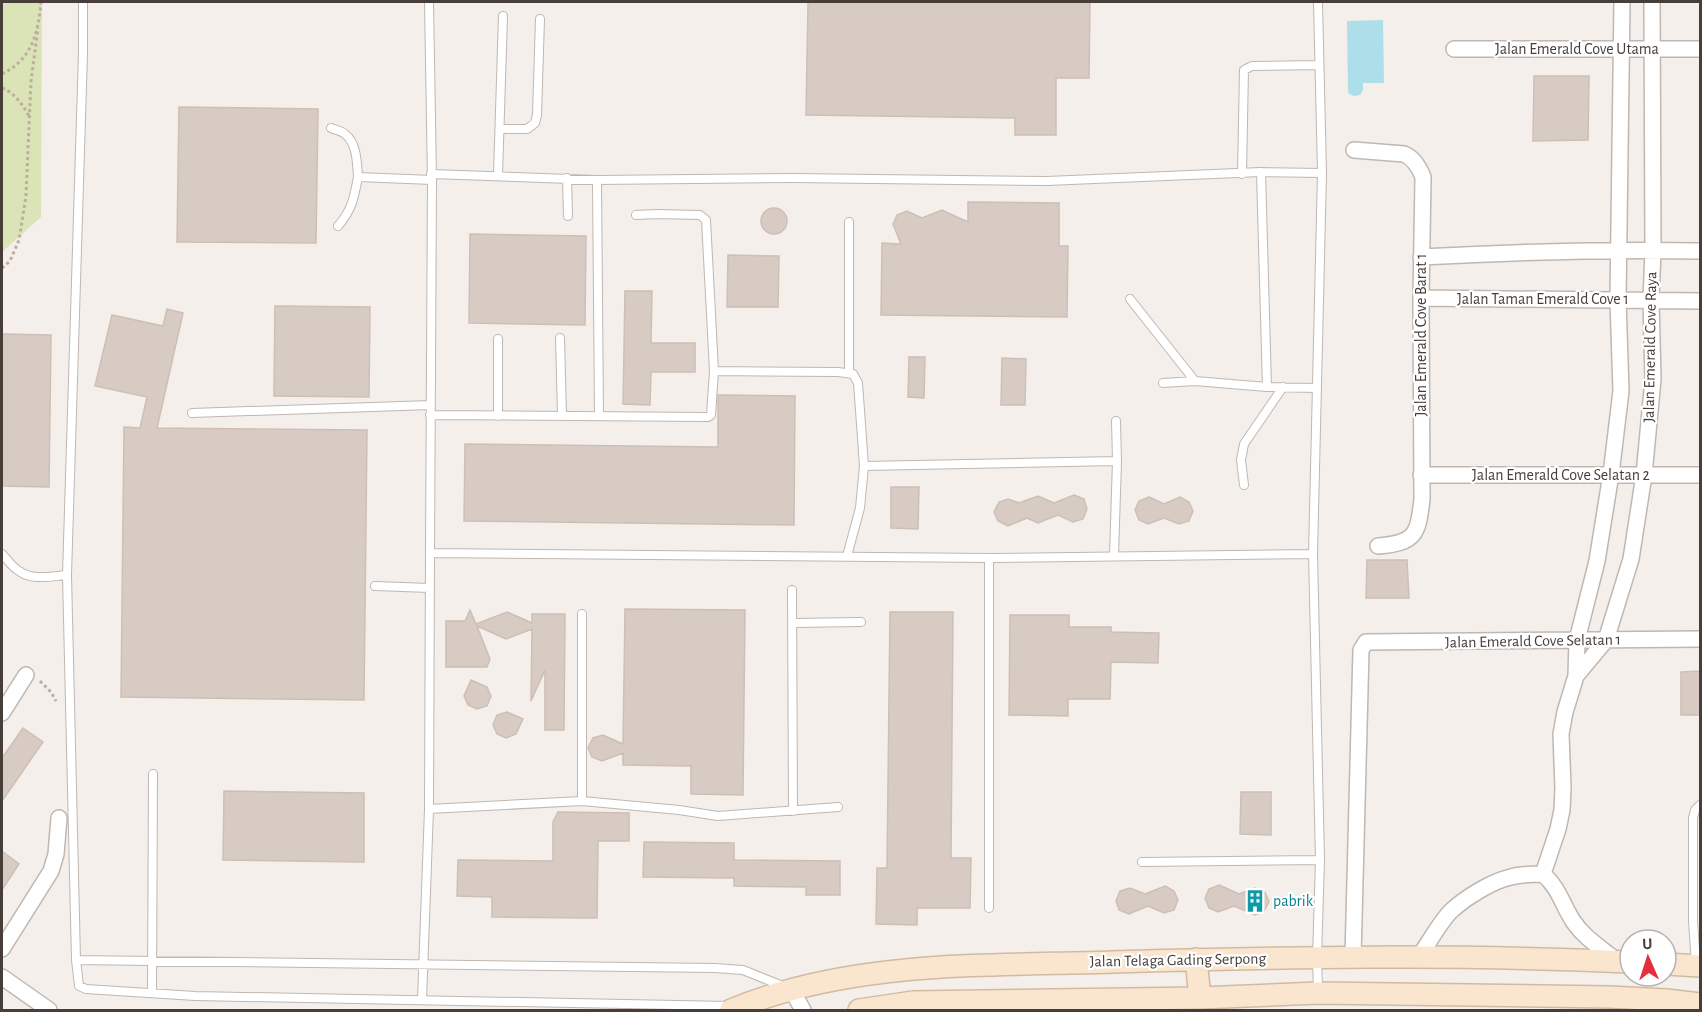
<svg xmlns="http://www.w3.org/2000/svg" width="1702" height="1012" viewBox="0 0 1702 1012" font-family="'Alegreya Sans',sans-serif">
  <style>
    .green { fill: #dae4b7 }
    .water { fill: #addfea }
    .building { fill: #d7cbc4; stroke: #cebfb5; stroke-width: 1.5 }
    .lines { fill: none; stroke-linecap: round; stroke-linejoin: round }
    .service-casing { stroke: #c1b7b1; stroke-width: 10 }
    .minor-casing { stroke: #c1b7b1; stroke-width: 18 }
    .secondary-casing { stroke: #d2baa0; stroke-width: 24 }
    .path { stroke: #bfada0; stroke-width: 3; stroke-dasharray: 3 3; stroke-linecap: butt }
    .service { stroke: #fff; stroke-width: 8 }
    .minor { stroke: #fff; stroke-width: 15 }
    .secondary { stroke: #fae5ce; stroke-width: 21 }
    .labels { text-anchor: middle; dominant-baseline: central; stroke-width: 4.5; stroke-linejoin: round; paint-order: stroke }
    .street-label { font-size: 16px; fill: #473e39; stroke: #fff }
    .culture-label { font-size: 16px; fill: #0d838f; stroke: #fff; text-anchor: start }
  </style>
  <rect width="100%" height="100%" fill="#f4efea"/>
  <!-- green -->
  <path class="green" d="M 2,2 L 42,2 L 41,217 L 2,252 Z"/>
  <!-- water -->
  <path class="water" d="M 1383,20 L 1384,83 L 1363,83 L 1363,90 L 1360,95 L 1354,96 L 1349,94 L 1348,90 L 1347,21 Z"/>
  <!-- building -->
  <path class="building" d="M 808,2 L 1090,2 L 1089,78 L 1056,78 L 1056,135 L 1015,135 L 1015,118 L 806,115 Z
    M 1534,76 L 1589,76 L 1588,140 L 1533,141 Z
    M 179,107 L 318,109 L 316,243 L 177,242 Z
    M 968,202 L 1059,203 L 1059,246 L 1068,246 L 1067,317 L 881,315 L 882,243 L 901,244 L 893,224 L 897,215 L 907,211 L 922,218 L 942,210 L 968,222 Z
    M761 221a13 13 0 1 1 26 0a13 13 0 1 1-26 0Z
    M 470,234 L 586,236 L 585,325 L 469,323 Z
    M 728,255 L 779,256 L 778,307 L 727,307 Z
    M 625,291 L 652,291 L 651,343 L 695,343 L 695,372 L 651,372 L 650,405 L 623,404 Z
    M 275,306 L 370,307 L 369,397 L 274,396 Z
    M 167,309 L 183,313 L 157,428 L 367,430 L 364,700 L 121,697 L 124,427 L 140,428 L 147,397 L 95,386 L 112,315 L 163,326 Z
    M 2,334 L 51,335 L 49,487 L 2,486 Z
    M 909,357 L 925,357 L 924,398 L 908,397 Z
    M 1002,358 L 1026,359 L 1025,405 L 1001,405 Z
    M 718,395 L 795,396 L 794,525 L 464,521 L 465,444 L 718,447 Z
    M 891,487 L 919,487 L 918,529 L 891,528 Z
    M 1074,495 L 1084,499 L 1087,509 L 1083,519 L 1073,522 L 1058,515 L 1038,523 L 1027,518 L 1008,526 L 998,521 L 994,512 L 999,502 L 1008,499 L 1019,503 L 1038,496 L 1054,503 Z
    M 1149,497 L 1164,504 L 1180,497 L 1189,502 L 1193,511 L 1189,521 L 1179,524 L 1164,518 L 1148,524 L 1139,520 L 1135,510 L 1139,501 Z
    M 1367,560 L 1407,560 L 1409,598 L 1366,598 Z
    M 625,609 L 745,610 L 743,795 L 691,794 L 691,766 L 623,765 L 623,753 L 602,761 L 592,757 L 588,748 L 593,738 L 603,735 L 623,744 Z
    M 470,610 L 476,624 L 507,612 L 532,623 L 532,614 L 565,614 L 564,730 L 545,730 L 545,670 L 531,701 L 532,629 L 506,639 L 477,626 L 490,659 L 487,667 L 446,667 L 446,621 L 465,621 Z
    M 890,612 L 953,612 L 951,858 L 971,858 L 970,908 L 917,908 L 917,925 L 876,924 L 877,868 L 887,868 Z
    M 1010,615 L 1069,615 L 1069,627 L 1111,627 L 1111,632 L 1159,633 L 1158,663 L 1111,662 L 1110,699 L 1068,699 L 1068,716 L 1009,715 Z
    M 1701,671 L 1701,715 L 1681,715 L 1681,672 Z
    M 471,680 L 487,687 L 491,696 L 487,706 L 477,709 L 468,705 L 464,696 Z
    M 507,712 L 523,719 L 516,734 L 506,738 L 497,734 L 493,725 L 497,715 Z
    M 23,728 L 43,742 L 2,801 L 2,758 Z
    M 224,791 L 364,793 L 364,862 L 223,860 Z
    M 1241,792 L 1271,792 L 1271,835 L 1240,834 Z
    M 558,812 L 629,813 L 629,841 L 598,841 L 597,918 L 492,917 L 492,897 L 457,896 L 458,860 L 553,861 L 553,822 Z
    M 644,842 L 734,843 L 734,860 L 840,861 L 840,895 L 806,895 L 806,887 L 734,886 L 734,878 L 643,877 Z
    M 2,851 L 19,864 L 2,890 Z
    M 1219,885 L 1239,894 L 1255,888 L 1265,892 L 1269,902 L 1264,911 L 1255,915 L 1234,906 L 1218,912 L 1209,908 L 1205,898 L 1209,889 Z
    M 1165,886 L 1174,891 L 1178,900 L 1174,910 L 1164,913 L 1148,906 L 1129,914 L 1119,910 L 1116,901 L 1120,891 L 1130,888 L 1145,894 Z"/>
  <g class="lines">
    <!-- service casing -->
    <g class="service-casing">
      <path id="service" d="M 83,2 L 83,53 L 67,575 L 76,960 L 79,986 L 86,989 L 195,996 L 729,1006
        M 1318,2 L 1322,173 L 1313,554 L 1320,860 L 1317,957 L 1318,991
        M 331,128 C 336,130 342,131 345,134 C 357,143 357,163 358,177
        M 500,129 L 527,129 L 535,123 L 537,115 L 540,19
        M 1261,172 L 1267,387
        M 431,174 L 597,180 L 794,178 L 1047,181 L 1261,172 L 1322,173
        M 1242,174 L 1244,70 L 1252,66 L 1318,65
        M 498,175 L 503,16
        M 567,178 L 568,216
        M 597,180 L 599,416
        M 338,226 C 352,210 354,198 358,177 L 432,180
        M 1130,299 L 1195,381
        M 560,338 L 562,415
        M 498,339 L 498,416
        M 714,371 L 838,372 L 853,374 L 858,383 L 864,466
        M 849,373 L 849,222
        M 1163,383 L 1195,381 L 1267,387 L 1316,388
        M 192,413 L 431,405
        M 430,415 L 708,417 L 711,415 L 714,371 L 706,220 L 700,215 L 657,214 L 636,215
        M 1244,485 L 1241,460 L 1244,444 L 1283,387
        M 430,553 L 989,558 L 1313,554
        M 2,554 C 7,559 12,567 19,571 C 32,581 52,576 67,575
        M 847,556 L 860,508 L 864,466 L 1117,461
        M 1114,556 L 1117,461 L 1116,421
        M 375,586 L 430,588
        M 792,590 L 793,811
        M 793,623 L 861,622
        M 582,801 L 582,614
        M 429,809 L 582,801 L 679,810 L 718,816 L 838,807
        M 1142,862 L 1320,860
        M 989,908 L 989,558
        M 76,960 L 715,968 L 743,970 L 785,987
        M 1696,964 L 1693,921 L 1693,818 L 1695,810 L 1700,805
        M 152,993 L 153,774
        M 422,1000 L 429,809 L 430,553 L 432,180 L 429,2"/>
    </g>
    <!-- minor casing -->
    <g class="minor-casing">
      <path id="minor" d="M 1454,49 L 1700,49
        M 1354,150 L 1404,154 C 1414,158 1419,167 1423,177 L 1421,298 L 1422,499 C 1418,534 1416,543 1378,546
        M 1421,257 C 1514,252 1608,249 1700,251
        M 1421,298 L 1700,301
        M 1421,475 L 1700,475
        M 1576,676 L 1606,640 L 1631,559 L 1644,475 L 1653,379 L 1651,300 L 1653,250 L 1652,2
        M 2,713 L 26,675
        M 1543,874 L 1558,829 L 1562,810 L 1563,788 L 1561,734 L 1565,712 L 1576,676 L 1577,640 L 1597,561 L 1611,474 L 1621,391 L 1618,300 L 1622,2
        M 2,949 L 51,871 L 56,854 L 59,818
        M 1353,957 L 1361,650 L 1366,642 L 1700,639
        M 1419,957 C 1428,944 1440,922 1451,911 C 1465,898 1492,881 1511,877 C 1522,874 1532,874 1543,874 C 1559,888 1562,904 1573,921 C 1584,938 1603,949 1618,962
        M 2,977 L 49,1010
        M 791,989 L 803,1010"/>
    </g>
    <!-- secondary casing -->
    <g class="secondary-casing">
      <path id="secondary" d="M 1196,959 L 1200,998
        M 1666,964 L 1700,966
        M 731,1010 C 851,960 985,966 1112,962 C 1284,957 1458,954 1630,962
        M 859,1010 L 913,1002 L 1200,998 L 1318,993 L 1609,997 L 1666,1000 L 1700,1004"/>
    </g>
    <!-- path -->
    <path class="path" d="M 2,74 C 32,59 38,34 41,2
      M 2,88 C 15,93 22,104 29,116
      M 2,268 L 10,261 L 19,240 L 26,196 L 31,81 L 38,28
      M 40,681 L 51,692 L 56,701"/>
    <!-- service -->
    <use href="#service" class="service"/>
    <!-- minor -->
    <use href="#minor" class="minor"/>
    <!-- secondary -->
    <use href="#secondary" class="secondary"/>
  </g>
  <!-- icons -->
  <defs>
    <g id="building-bare" transform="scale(1.8)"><path d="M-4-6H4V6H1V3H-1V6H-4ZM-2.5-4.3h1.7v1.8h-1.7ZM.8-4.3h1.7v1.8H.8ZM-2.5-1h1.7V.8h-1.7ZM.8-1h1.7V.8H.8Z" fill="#0f9aa8" stroke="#fff" stroke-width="2.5" paint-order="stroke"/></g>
  </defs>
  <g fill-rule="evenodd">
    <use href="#building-bare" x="1255" y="901"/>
  </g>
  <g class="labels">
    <!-- street labels -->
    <g class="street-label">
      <text x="1577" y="49">Jalan Emerald Cove Utama</text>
      <text x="1543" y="299">Jalan Taman Emerald Cove 1</text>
      <text transform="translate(1421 335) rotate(-90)">Jalan Emerald Cove Barat 1</text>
      <text transform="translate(1650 347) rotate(-89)">Jalan Emerald Cove Raya</text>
      <text x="1561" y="475">Jalan Emerald Cove Selatan 2</text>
      <text transform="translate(1533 641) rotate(-1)">Jalan Emerald Cove Selatan 1</text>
      <text transform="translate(1178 960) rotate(-1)">Jalan Telaga Gading Serpong</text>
    </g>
    <!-- culture labels -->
    <g class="culture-label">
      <text x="1273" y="901">pabrik</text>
    </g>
  </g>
  <!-- border -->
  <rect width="1702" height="1012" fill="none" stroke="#473e39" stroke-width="6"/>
  <!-- north arrow -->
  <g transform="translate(1648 958) rotate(357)"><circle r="28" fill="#ffffff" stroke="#b5b2b0" stroke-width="1.5"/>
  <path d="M0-4.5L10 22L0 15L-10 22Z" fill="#e62f3d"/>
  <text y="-9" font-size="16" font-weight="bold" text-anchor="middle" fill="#473e39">U</text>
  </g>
</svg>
